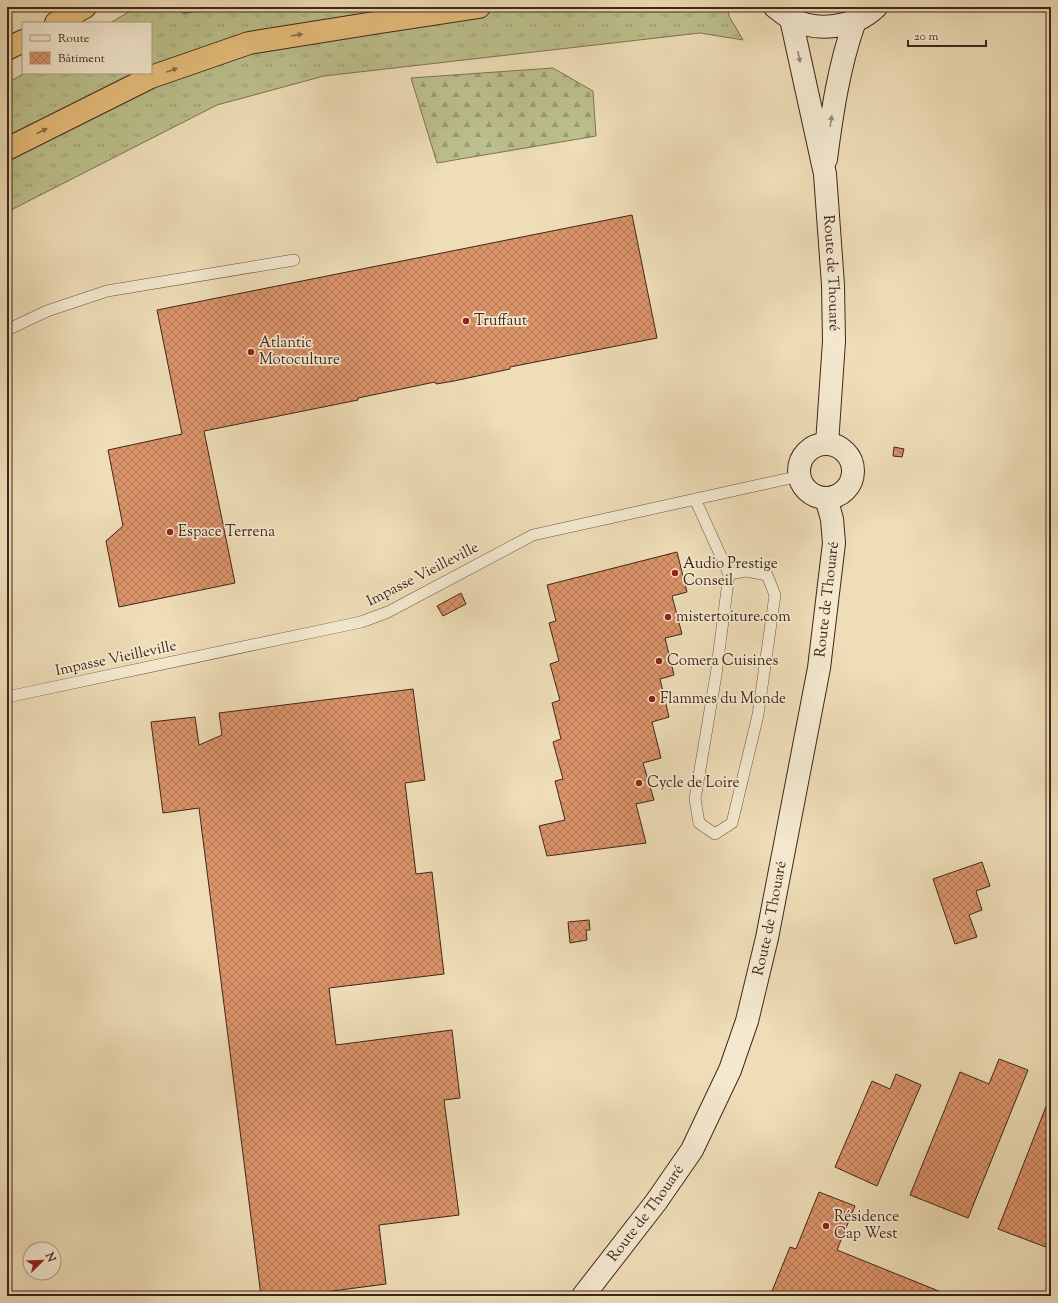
<svg xmlns="http://www.w3.org/2000/svg" width="1058" height="1303" viewBox="0 0 1058 1303" font-family="'Sorts Mill Goudy',serif">
  <style>
    .grass { fill: url(#grass-tufts); stroke: #7e7353 }
    .forest { fill: url(#forest-firs); stroke: #7e7353 }
    .lines { fill: none; stroke-linecap: round; stroke-linejoin: round }
    .stream { stroke: #777f78; stroke-width: 8 }
    .building { fill: url(#building-cross-hatch); stroke: #40261a }
    .service-casing { stroke: #6c5441; stroke-width: 12 }
    .secondary-casing { stroke: #40261a; stroke-width: 24 }
    .motorway-casing { stroke: #40261a; stroke-width: 24 }
    .service { stroke: #f4e9d0; stroke-width: 11 }
    .secondary { stroke: #f4e9d0; stroke-width: 22 }
    .motorway { stroke: #e7be7c; stroke-width: 22 }
    .oneway { fill: #8b6a46 }
    .oneway2 { fill: #9a8875 }
    .poi-dot { fill: #8f2418; stroke: #f4e9d0; stroke-width: 1.5 }
    .labels { text-anchor: middle; dominant-baseline: central; stroke-width: 3.5; stroke-linejoin: round; paint-order: stroke }
    .street-label { font-size: 15px; fill: #40261a; stroke: #f4e9d0 }
    .poi-label { font-size: 15px; fill: #40261a; stroke: #f4e9d0; text-anchor: start }
  </style>
  <defs>
    <pattern id="grass-tufts" width="24" height="20" patternUnits="userSpaceOnUse"><rect width="24" height="20" fill="#bcc08c"/><path d="M3 7l-1-3M5 7V3M7 7l1-3M15 17l-1-3M17 17v-4M19 17l1-3" fill="none" stroke="#9a9c72"/></pattern>
    <pattern id="forest-firs" width="22" height="20" patternUnits="userSpaceOnUse"><rect width="22" height="20" fill="#bcc08c"/><path d="M5 1l3.5 6h-7zM16 11l3.5 6h-7z" fill="#9a9c72"/></pattern>
    <pattern id="building-cross-hatch" width="8" height="8" patternUnits="userSpaceOnUse"><rect width="8" height="8" fill="#db936a"/><path d="M0 0l8 8M0 8l8-8" fill="none" stroke="#b37856"/></pattern>
  </defs>
  <rect width="100%" height="100%" fill="#eeddb7"/>
  <filter id="stains"><feTurbulence type="fractalNoise" baseFrequency=".005" numOctaves="4"/><feColorMatrix values="0 0 0 0 .2 0 0 0 0 .09 0 0 0 0 .02 0 0 0 .5 -.17"/></filter>
  <radialGradient id="worn" r=".72"><stop offset=".6" stop-color="#630" stop-opacity="0"/><stop offset="1" stop-color="#630" stop-opacity=".3"/></radialGradient>
  <!-- grass -->
  <path class="grass" d="M 137,7 L 728,7 L 729,16 L 743,40 L 700,33 L 324,76 L 217,105 L 7,212 L 7,83 L 25,73 L 151,73 L 151,23 L 110,23 Z"/>
  <!-- forest -->
  <path class="forest" d="M 553,68 L 593,91 L 596,136 L 437,163 L 411,78 Z"/>
  <g class="lines">
    <!-- stream -->
    <path class="stream" d="M 185,10 L 198,7"/>
  </g>
  <!-- building -->
  <path class="building" d="M 632,215 L 657,338 L 510,367 L 510,369 L 454,381 L 436,384 L 435,382 L 358,398 L 358,400 L 204,431 L 235,583 L 119,607 L 106,541 L 123,526 L 108,450 L 182,434 L 157,310 Z
    M 894,447 L 904,449 L 902,457 L 893,456 Z
    M 677,552 L 687,592 L 672,596 L 682,634 L 665,638 L 674,675 L 660,679 L 669,717 L 652,722 L 661,758 L 643,763 L 654,800 L 636,804 L 646,843 L 547,856 L 539,826 L 565,820 L 555,781 L 563,779 L 553,742 L 561,739 L 552,703 L 560,700 L 550,664 L 559,661 L 549,623 L 556,621 L 547,585 Z
    M 461,593 L 466,604 L 443,616 L 437,606 Z
    M 413,689 L 425,780 L 405,783 L 416,874 L 432,872 L 444,974 L 329,988 L 336,1045 L 452,1030 L 460,1098 L 444,1100 L 459,1215 L 379,1225 L 386,1284 L 294,1296 L 261,1296 L 199,808 L 163,813 L 151,722 L 195,717 L 199,745 L 222,735 L 219,713 Z
    M 982,862 L 990,886 L 976,891 L 982,910 L 969,915 L 977,937 L 955,944 L 933,879 Z
    M 589,920 L 590,930 L 586,930 L 587,940 L 570,943 L 568,922 Z
    M 999,1059 L 1028,1070 L 968,1218 L 910,1195 L 960,1072 L 989,1084 Z
    M 896,1074 L 921,1085 L 877,1186 L 835,1167 L 872,1081 L 890,1089 Z
    M 1051,1094 L 1051,1249 L 998,1229 Z
    M 819,1192 L 855,1206 L 837,1250 L 951,1296 L 770,1296 L 790,1247 L 796,1249 Z"/>
  <g class="lines">
    <!-- service casing -->
    <g class="service-casing">
      <path id="service" d="M 7,330 L 47,311 L 107,291 L 294,260
        M 695,499 L 729,574 L 716,675 L 695,799 L 699,823 L 715,834 L 732,823 L 758,715 L 775,595 L 767,575 L 746,571 L 729,574
        M 7,697 L 361,622 L 388,612 L 533,535 L 800,476"/>
    </g>
    <!-- secondary casing -->
    <g class="secondary-casing">
      <g id="secondary">
        <path d="M 775,7 C 780,11 785,15 790,18 C 816,33 854,28 876,7"/>
        <path id="s1" d="M 791,19 L 825,174 L 833,285 L 834,341 L 827,444"/>
        <path d="M 826,159 C 832,113 839,65 855,21"/>
        <circle cx="826" cy="471" r="27"/>
        <path id="s2" d="M 583,1296 L 656,1202 L 692,1150 L 730,1070 L 747,1021 L 767,938 L 819,668 L 834,543 L 832,519 L 826,498"/>
      </g>
    </g>
    <!-- motorway casing -->
    <g class="motorway-casing">
      <path id="motorway" d="M 56,23 L 85,7
        M 7,49 L 23,41
        M 7,149 L 151,77 L 249,43 L 374,23 L 479,7"/>
    </g>
    <!-- service -->
    <use href="#service" class="service"/>
    <!-- secondary -->
    <use href="#secondary" class="secondary"/>
    <!-- motorway -->
    <use href="#motorway" class="motorway"/>
  </g>
  <!-- one-way arrows -->
  <defs><path id="oneway-solid" d="M-6-.8H1V-3.2L6.5 0L1 3.2V.8H-6Z"/></defs>
  <g class="oneway">
    <use href="#oneway-solid" transform="translate(297 35) rotate(-9)"/>
    <use href="#oneway-solid" transform="translate(172 70) rotate(-19)"/>
    <use href="#oneway-solid" transform="translate(42 131) rotate(-27)"/>
  </g>
  <g class="oneway2">
    <use href="#oneway-solid" transform="translate(799 57) rotate(78)"/>
    <use href="#oneway-solid" transform="translate(831 121) rotate(-81)"/>
  </g>
  <!-- markers -->
  <g class="poi-dot">
    <circle cx="466" cy="321" r="4"/>
    <circle cx="251" cy="352" r="4"/>
    <circle cx="170" cy="532" r="4"/>
    <circle cx="675" cy="573" r="4"/>
    <circle cx="668" cy="617" r="4"/>
    <circle cx="659" cy="661" r="4"/>
    <circle cx="652" cy="699" r="4"/>
    <circle cx="639" cy="783" r="4"/>
    <circle cx="826" cy="1226" r="4"/>
  </g>
  <g class="labels">
    <!-- street labels -->
    <g class="street-label">
      <text stroke="none"><textPath href="#s1" startOffset="258">Route de Thouaré</textPath></text>
      <text transform="translate(423 575) rotate(-27)">Impasse Vieilleville</text>
      <text stroke="none"><textPath href="#s2" startOffset="752">Route de Thouaré</textPath></text>
      <text transform="translate(116 659) rotate(-12)">Impasse Vieilleville</text>
      <text stroke="none"><textPath href="#s2" startOffset="428">Route de Thouaré</textPath></text>
      <text stroke="none"><textPath href="#s2" startOffset="104">Route de Thouaré</textPath></text>
    </g>
    <!-- poi labels -->
    <g class="poi-label">
      <text x="474" y="321">Truffaut</text>
      <text x="259" y="343">Atlantic<tspan x="259" dy="17">Motoculture</tspan></text>
      <text x="178" y="532">Espace Terrena</text>
      <text x="683" y="564">Audio Prestige<tspan x="683" dy="17">Conseil</tspan></text>
      <text x="676" y="617">mistertoiture.com</text>
      <text x="667" y="661">Comera Cuisines</text>
      <text x="660" y="699">Flammes du Monde</text>
      <text x="647" y="783">Cycle de Loire</text>
      <text x="834" y="1217">Résidence<tspan x="834" dy="17">Cap West</tspan></text>
    </g>
  </g>
  <!-- margin -->
  <rect width="1058" height="1303" fill="none" stroke="#eeddb7" stroke-width="24"/>
  <rect x="8" y="8" width="1042" height="1287" fill="none" stroke="#40261a" stroke-width="2"/>
  <rect x="12" y="12" width="1034" height="1279" fill="none" stroke="#40261a"/>
  <!-- legend -->
  <rect x="22" y="22" width="130" height="52" fill="#f4e9d0" stroke="#ac9b87"/>
  <rect x="30" y="35" width="20" height="6" fill="#f4e9d0" stroke="#ac9b87"/>
  <text x="58" y="42" font-size="12" fill="#40261a">Route</text>
  <rect x="30" y="52" width="20" height="12" fill="url(#building-cross-hatch)" stroke="#ac9b87"/>
  <text x="58" y="62" font-size="12" fill="#40261a">Bâtiment</text>
  <!-- north arrow -->
  <g transform="translate(42 1261) rotate(67)"><circle r="19" fill="#f4e9d0" stroke="#ac9b87"/>
  <path d="M0-3L7 15L0 10L-7 15Z" fill="#8f2418"/>
  <text y="-6" font-size="11" font-weight="bold" text-anchor="middle" fill="#40261a">N</text>
  </g>
  <!-- scale -->
  <path d="M908 40v6h78v-6" fill="none" stroke="#40261a" stroke-width="2"/>
  <text x="914" y="40" font-size="12" fill="#40261a" stroke="#f4e9d0" stroke-width="3" paint-order="stroke">20 m</text>
  <rect width="100%" height="100%" filter="url(#stains)"/>
  <rect width="100%" height="100%" fill="url(#worn)"/>
</svg>
